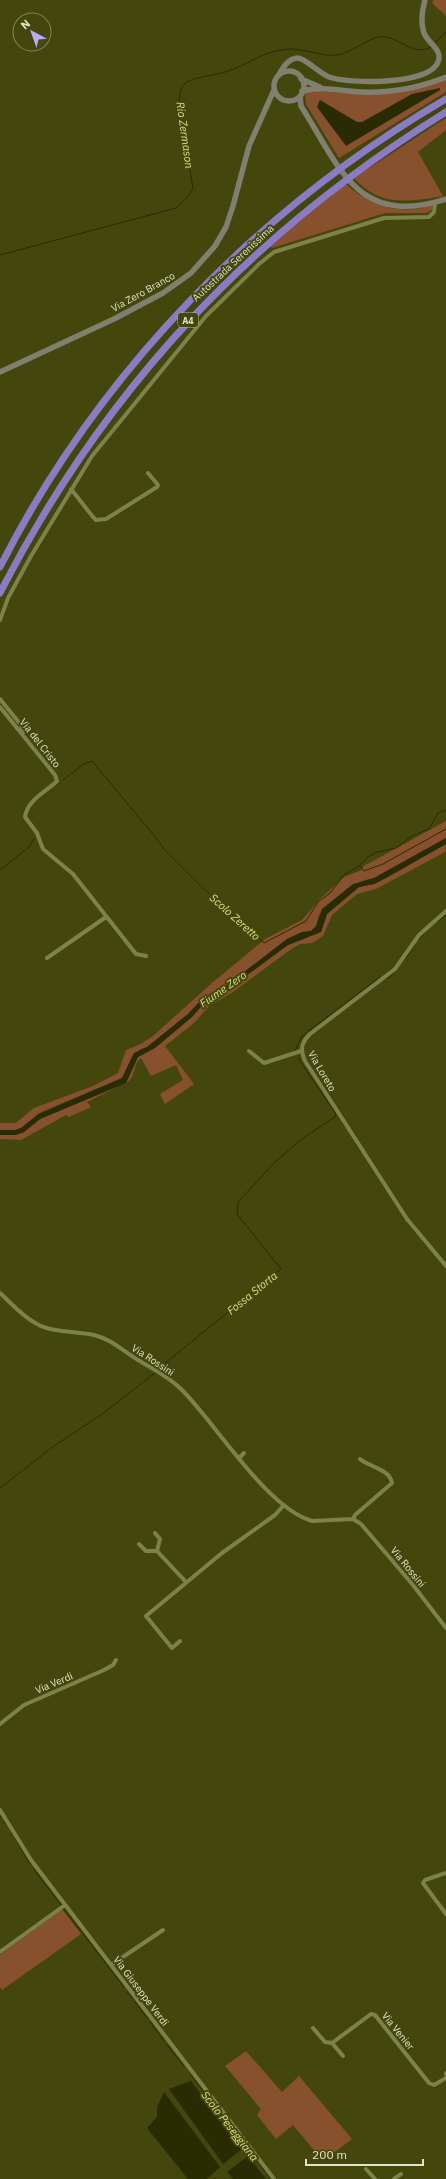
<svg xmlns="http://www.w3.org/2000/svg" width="446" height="2179" viewBox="0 0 446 2179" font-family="'IBM Plex Sans',sans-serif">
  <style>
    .green { fill: #87512e }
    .water { fill: #292b02 }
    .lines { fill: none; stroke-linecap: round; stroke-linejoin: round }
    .stream { stroke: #292b02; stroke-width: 1 }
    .street { stroke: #7d814a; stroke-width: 4 }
    .secondary { stroke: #817f6f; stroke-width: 5.5 }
    .highway { stroke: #8a7bc6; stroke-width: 7 }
    .labels { text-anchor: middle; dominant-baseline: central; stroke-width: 4; stroke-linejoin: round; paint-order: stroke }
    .shield { fill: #44470c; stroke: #b2b58f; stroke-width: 1 }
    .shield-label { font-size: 9px; font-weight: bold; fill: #e1e4c7 }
    .street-label { font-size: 10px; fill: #e1e4c7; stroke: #44470c }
    .water-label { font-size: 11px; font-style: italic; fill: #dae179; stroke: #44470c }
  </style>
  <rect width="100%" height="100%" fill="#44470c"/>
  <!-- green -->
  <path class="green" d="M 434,0 L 446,0 L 446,16 L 432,3 Z
    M 446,79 L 446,92 L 339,158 L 306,104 L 305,93 L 310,90 C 359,95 400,98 446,79 Z
    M 446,118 L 446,130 L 418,152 L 443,196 C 408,202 380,207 354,178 Z
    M 346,184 C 370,206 400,216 432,205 L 432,210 L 426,213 L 385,213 L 272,248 L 270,245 Z
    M 446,821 L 446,838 L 374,878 L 365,880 L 319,915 L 316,926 L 311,931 L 302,932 L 287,939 L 222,989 L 204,997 L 188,1014 L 147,1047 C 130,1051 130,1065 122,1078 L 39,1113 L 21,1128 L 15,1130 L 0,1130 L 0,1123 L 16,1123 L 34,1108 L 93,1086 L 118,1073 L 126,1050 L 141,1044 L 153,1036 L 212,983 L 265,939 L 302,920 L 320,899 L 344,877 L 362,870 L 364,866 Z
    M 446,844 L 445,852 L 376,889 L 357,894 L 332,915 L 323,936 L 312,943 L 300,944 L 290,950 L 233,992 L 209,1006 L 194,1023 L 165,1046 L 194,1084 L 165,1104 L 160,1094 L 183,1080 L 176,1065 L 151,1076 L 141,1058 C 132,1064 137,1077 126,1083 L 138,1057 L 155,1048 L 192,1017 L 205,1002 L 220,995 L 288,945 L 321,932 L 327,914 L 359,887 L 374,884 L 386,878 Z
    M 119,1086 L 87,1102 L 91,1107 L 69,1117 L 66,1115 L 21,1140 L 0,1139 L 0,1135 L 16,1135 L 24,1132 L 40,1119 Z
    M 62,1909 L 81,1934 L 2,1990 L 0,1987 L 0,1955 Z
    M 246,2051 L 282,2092 L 299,2076 L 352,2139 L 323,2161 L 293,2125 L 276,2139 L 257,2115 L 261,2109 L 225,2066 Z"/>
  <!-- water -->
  <path class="water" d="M 440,88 L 440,90 L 346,146 L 317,107 L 320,100 L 357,122 L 362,122 L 412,94 Z
    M 446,838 L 446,844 L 386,878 L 374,884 L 359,887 L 327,914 L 321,932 L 288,945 L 220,995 L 205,1002 L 192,1017 L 155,1048 L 138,1057 L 126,1083 L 40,1119 L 24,1132 L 16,1135 L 0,1135 L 0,1130 L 15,1130 L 21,1128 L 39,1114 L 122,1078 L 134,1053 L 147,1047 L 188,1014 L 204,997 L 222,989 L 287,939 L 302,932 L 311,931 L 316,926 L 322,909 L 353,884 L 374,878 Z
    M 191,2081 L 242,2149 L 223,2164 L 169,2089 Z
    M 164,2092 L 220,2167 L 207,2179 L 188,2179 L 147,2128 L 157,2117 L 157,2107 Z
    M 248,2156 L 266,2179 L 233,2179 L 227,2172 Z"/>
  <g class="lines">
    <!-- stream -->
    <path class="stream" d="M 435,43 L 446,32
      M 0,255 L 176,208 L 188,197 L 193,188 L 179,104 C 180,96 179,87 187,82 C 198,76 219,75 231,70 C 253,62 263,51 288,49 C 305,48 320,57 337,55 C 351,53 369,38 379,37 C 397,34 413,58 431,47
      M 63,780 L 84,764 L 92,761 L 152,833 L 164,849 L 202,887 L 264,943 L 306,921 L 318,902 L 330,893 L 344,875 L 359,866 L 368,857 L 377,852 L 396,848 L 412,836 L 429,829 L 438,813 L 446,810
      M 360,866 L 364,871 L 383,864 L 446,829
      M 0,870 L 29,847 L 34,839
      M 437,922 L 446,915
      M 417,941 L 427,930
      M 406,958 L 415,944
      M 385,978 L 389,978 L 394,973
      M 295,1051 L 302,1036 L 380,977
      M 158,1369 L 281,1269 L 237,1214 L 238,1202 L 275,1162 L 302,1139 L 335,1117 L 336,1114 L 298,1058
      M 0,1488 L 54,1446 L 105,1412 L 156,1372
      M 0,1816 L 1,1817
      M 3,1821 L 7,1825
      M 10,1829 L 30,1864
      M 33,1868 L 61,1905
      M 64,1909 L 124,1987
      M 127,1992 L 132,1998
      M 134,2001 L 148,2019
      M 150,2022 L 164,2041
      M 166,2044 L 184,2066
      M 190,2074 L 271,2179"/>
    <!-- street -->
    <path class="street" d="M 71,489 L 93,517 L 96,520 L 106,519 L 157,487 L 158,485 L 148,473
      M 0,620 L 8,598 L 31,556 L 92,456 L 206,316 L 259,264 L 274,252 L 384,218 L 429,217 L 434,212 L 435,203
      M 0,699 L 21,725 L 23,733
      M 0,707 L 55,775 L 57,781 C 46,792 27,800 25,817 L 37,833 L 43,849 L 73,874 L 136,954 L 146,956
      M 446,911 L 419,935 L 395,969 L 310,1034 C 301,1043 300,1049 305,1061 L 407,1219 L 446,1266
      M 47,958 L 106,917
      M 249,1051 L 264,1063 L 301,1051
      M 0,1293 C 12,1304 23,1317 37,1324 C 53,1333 76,1331 94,1335 C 111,1339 123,1351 138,1360 C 153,1369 168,1376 181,1389 C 215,1422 266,1508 312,1521 L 353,1519 L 361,1524 L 413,1585 L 446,1628
      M 239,1458 L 244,1453
      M 353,1519 L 355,1515 L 392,1483 C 390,1469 369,1467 360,1459
      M 155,1533 L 160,1539 L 157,1551
      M 139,1544 L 146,1551 L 157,1551 L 186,1582
      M 180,1641 L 172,1648 L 146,1616 L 222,1553 L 275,1515 L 284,1505
      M 0,1724 L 24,1705 L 104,1670 L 113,1665 L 116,1660
      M 0,1810 L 31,1860 L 274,2179
      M 446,1873 L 425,1880 L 423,1883 L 446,1914
      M 0,1952 L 65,1905
      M 111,1965 L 163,1930
      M 313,2028 L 325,2042 L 332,2043 L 371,2014 L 375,2015 L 429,2083 L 434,2085 L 446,2078
      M 332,2043 L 343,2056
      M 446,2073 L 446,2074
      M 366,2169 L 375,2179
      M 394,2179 L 401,2174"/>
    <!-- secondary -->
    <path class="secondary" d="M274 86a15 15 0 1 1 30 0a15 15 0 1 1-30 0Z
      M 278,76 C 282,69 288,58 298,58 C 305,58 320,74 329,77 C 349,84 425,85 437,64 C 445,50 428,44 424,33 C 420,22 422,11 425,0
      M 301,79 L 320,87
      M 302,91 C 322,86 341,91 361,92 C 390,93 419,88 446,77
      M 300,96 L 301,106 C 341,169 357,227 446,199
      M 0,372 L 114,319 L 163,293 L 191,273 L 215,246 L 226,227 L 233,206 L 249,146 L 274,90"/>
    <!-- highway -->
    <path class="highway" d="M 0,567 C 98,373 259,208 446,99
      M 0,593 C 105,388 251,233 446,112"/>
  </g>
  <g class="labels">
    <!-- shield labels -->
    <rect class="shield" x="178" y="313" width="20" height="14" rx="3"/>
    <g class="shield-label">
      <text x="188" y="320">A4</text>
    </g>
    <!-- street labels -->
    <g class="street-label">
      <text transform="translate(233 263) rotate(-43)">Autostrada Serenissima</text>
      <text transform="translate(143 292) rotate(-29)">Via Zero Branco</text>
      <text transform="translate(40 743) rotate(52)">Via del Cristo</text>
      <text transform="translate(322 1071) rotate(60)">Via Loreto</text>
      <text transform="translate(153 1360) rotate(33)">Via Rossini</text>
      <text transform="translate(408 1567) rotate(51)">Via Rossini</text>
      <text transform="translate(54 1683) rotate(-23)">Via Verdi</text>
      <text transform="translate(141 1991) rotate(53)">Via Giuseppe Verdi</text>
      <text transform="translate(398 2031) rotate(51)">Via Venier</text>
    </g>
    <!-- water labels -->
    <g class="water-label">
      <text transform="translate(185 135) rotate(82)">Rio Zermason</text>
      <text transform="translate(235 917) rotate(42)">Scolo Zeretto</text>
      <text transform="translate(223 989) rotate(-35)">Fiume Zero</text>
      <text transform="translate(252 1293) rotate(-39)">Fossa Storta</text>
      <text transform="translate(230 2126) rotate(52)">Scolo Peseggiana</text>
    </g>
  </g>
  <!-- north arrow -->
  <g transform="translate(32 32) rotate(319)"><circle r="19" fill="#44470c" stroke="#838657"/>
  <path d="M0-3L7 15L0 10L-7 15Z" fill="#b9abf7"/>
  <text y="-6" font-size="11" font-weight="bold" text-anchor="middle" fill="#e1e4c7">N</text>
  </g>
  <!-- scale -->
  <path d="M306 2159v6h117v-6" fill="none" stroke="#e1e4c7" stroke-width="2"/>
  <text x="312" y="2159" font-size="12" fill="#e1e4c7" stroke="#44470c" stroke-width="3" paint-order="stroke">200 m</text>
</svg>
